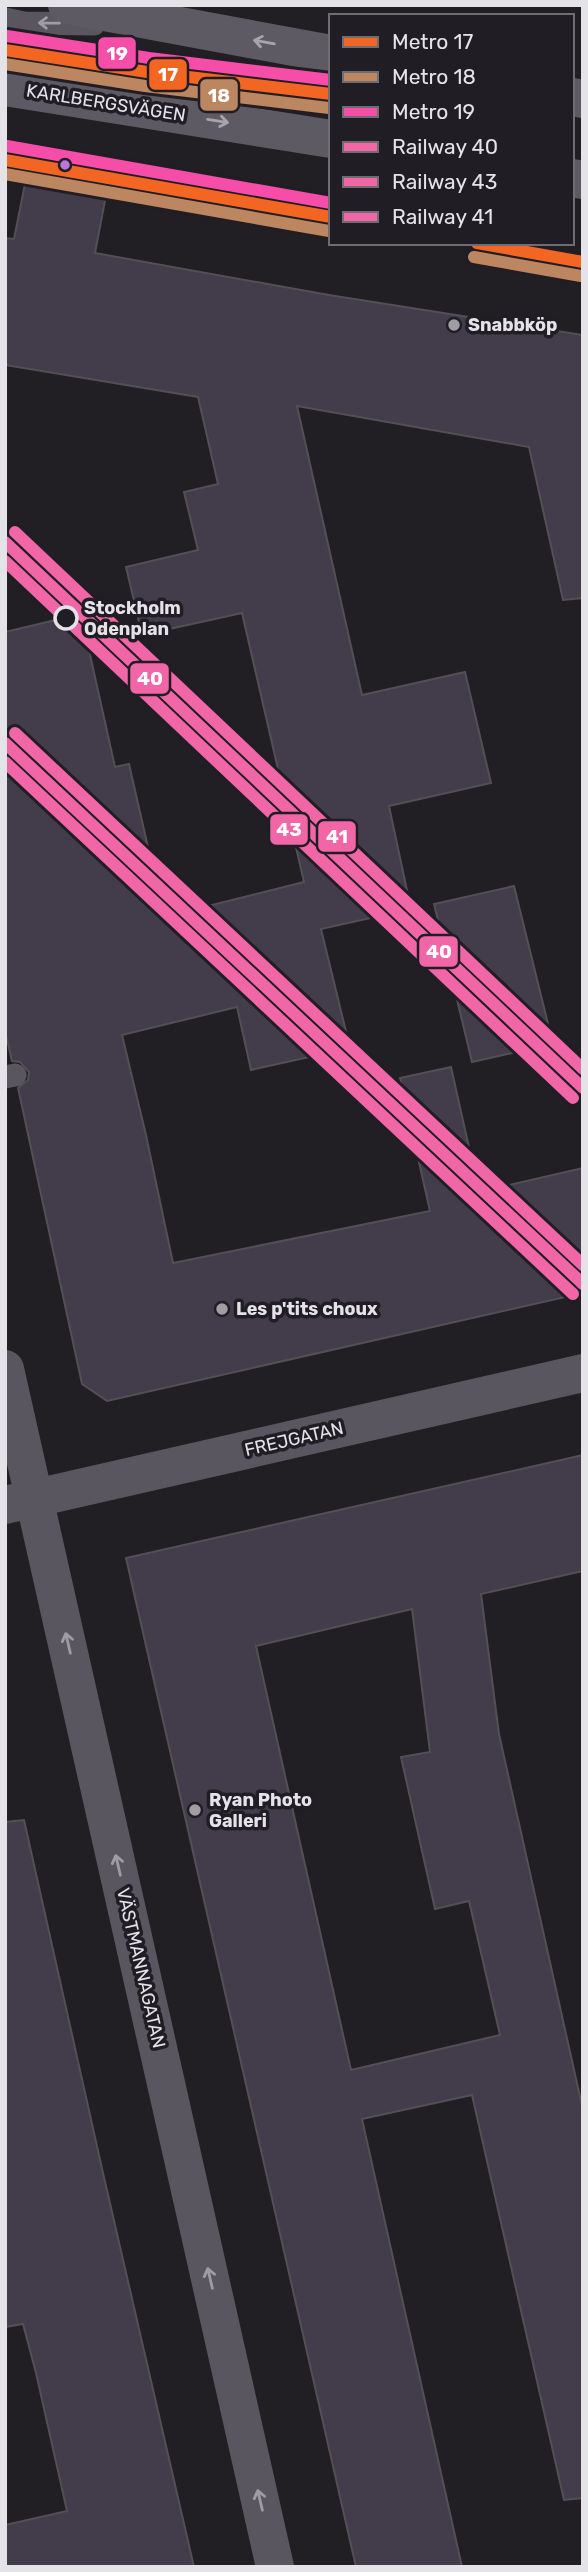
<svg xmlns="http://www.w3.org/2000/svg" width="588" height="2572" viewBox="0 0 588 2572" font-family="Rubik,sans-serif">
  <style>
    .building { fill: #433d4b; stroke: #525054; stroke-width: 2; fill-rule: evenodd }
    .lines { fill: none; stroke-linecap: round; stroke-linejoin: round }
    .service { stroke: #5a565f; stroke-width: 23 }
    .minor { stroke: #5a565f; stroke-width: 38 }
    .secondary { stroke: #5d5a63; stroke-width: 38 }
    .rail-1-casing { stroke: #201e24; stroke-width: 18 }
    .rail-2-casing { stroke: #201e24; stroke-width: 18 }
    .rail-3-casing { stroke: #201e24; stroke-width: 18 }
    .rail-1 { stroke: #f166a7; stroke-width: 12 }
    .rail-2 { stroke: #f166a7; stroke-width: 12 }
    .rail-3 { stroke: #f166a7; stroke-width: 12 }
    .metro-1-casing { stroke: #201e24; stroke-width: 18 }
    .metro-2-casing { stroke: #201e24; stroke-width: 18 }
    .metro-3-casing { stroke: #201e24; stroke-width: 18 }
    .metro-1 { stroke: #f26522; stroke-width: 12 }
    .metro-2 { stroke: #bb8660; stroke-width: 12 }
    .metro-3 { stroke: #f54da8; stroke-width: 12 }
    .oneway { stroke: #9f9ca4 }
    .oneway2 { stroke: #a7a5ac }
    .bus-dot { fill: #ba77d6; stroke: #201e24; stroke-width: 2.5 }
    .poi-dot { fill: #a09ea3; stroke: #201e24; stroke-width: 2.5 }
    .stop-dot { fill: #201e24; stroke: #e4e3e8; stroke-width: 3.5 }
    .labels { text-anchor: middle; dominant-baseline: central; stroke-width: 7; stroke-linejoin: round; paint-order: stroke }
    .street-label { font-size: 18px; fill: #e4e3e8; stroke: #201e24 }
    .poi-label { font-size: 18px; font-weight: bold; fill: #e4e3e8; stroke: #201e24; text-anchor: start }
    .stop-label { font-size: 18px; font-weight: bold; fill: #e4e3e8; stroke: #201e24; text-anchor: start }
    .line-badge { stroke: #201e24; stroke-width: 2.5 }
    .badge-label { font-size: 19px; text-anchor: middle; font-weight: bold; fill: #fff }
  </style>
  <rect width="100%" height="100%" fill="#211f23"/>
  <!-- building -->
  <path class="building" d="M 27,174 L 107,190 L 95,253 L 329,295 L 583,335 L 583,598 L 563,600 L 529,447 L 297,406 L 362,695 L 465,672 L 491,783 L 389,806 L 411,909 L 321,929 L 350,1048 L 251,1070 L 237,1007 L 122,1035 L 146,1135 L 173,1263 L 430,1211 L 400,1078 L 451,1067 L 479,1192 L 583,1168 L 583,1293 L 107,1401 L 82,1384 L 18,1088 L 28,1080 L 29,1072 L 20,1062 L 12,1061 L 5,1031 L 5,632 L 81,614 L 115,767 L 129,764 L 164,917 L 304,882 L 242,613 L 142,635 L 126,567 L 198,550 L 184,492 L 218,484 L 198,397 L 5,365 L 5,238 L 14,239 Z
    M 514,886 L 553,1044 L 472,1062 L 434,904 Z
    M 583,1455 L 583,1571 L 481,1594 L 499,1734 L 583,2110 L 583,2498 L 564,2500 L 472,2095 L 362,2119 L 462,2567 L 356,2567 L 126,1558 ZM 412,1609 L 430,1752 L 401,1757 L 435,1909 L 469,1901 L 500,2035 L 351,2070 L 256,1646 Z
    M 24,1820 L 103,2173 L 194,2567 L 5,2567 L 5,2525 L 67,2511 L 36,2373 L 23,2324 L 5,2327 L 5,1822 Z"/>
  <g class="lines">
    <!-- service -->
    <path class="service" d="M 5,19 L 24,23 L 94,24
      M 5,1077 L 15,1075"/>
    <!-- minor -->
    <path class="minor" d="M 5,1369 L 275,2567
      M 5,1505 L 583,1373"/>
    <!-- secondary -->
    <path class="secondary" d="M 67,5 L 331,54
      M 5,87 L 331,139
      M 572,97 L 583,99
      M 572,178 L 583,180"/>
    <!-- rail-1 casing -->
    <g class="rail-1-casing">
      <path id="rail-1" d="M 5,542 L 583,1088
        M 5,743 L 583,1284"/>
    </g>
    <!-- rail-2 casing -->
    <g class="rail-2-casing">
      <path id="rail-2" d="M 5,561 L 573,1098
        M 5,762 L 573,1294"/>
    </g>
    <!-- rail-3 casing -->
    <g class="rail-3-casing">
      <path id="rail-3" d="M 15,532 L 583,1069
        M 15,733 L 583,1265"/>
    </g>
    <!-- rail-1 -->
    <use href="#rail-1" class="rail-1"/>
    <!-- rail-2 -->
    <use href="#rail-2" class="rail-2"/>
    <!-- rail-3 -->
    <use href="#rail-3" class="rail-3"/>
    <!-- metro-1 casing -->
    <g class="metro-1-casing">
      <path id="metro-1" d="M 5,50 L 147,72 L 331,94
        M 5,160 L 331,217
        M 477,243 L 583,262"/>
    </g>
    <!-- metro-2 casing -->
    <g class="metro-2-casing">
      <path id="metro-2" d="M 5,64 L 145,86 L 329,108
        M 5,174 L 329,231
        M 474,257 L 581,276"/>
    </g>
    <!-- metro-3 casing -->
    <g class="metro-3-casing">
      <path id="metro-3" d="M 7,36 L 149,58 L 331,80
        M 7,146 L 331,203"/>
    </g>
    <!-- metro-1 -->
    <use href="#metro-1" class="metro-1"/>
    <!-- metro-2 -->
    <use href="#metro-2" class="metro-2"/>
    <!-- metro-3 -->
    <use href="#metro-3" class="metro-3"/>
  </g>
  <!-- one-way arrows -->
  <defs><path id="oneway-shaft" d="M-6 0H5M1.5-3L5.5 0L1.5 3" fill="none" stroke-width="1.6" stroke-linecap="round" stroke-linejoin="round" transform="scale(1.75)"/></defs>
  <g class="oneway">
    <use href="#oneway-shaft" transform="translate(49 23) rotate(-179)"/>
    <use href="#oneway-shaft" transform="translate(68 1643) rotate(-103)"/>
    <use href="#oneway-shaft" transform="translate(118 1865) rotate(-103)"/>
    <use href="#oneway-shaft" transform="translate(210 2278) rotate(-103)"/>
    <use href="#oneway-shaft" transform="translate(260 2500) rotate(-103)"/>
  </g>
  <g class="oneway2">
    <use href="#oneway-shaft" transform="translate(264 42) rotate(-170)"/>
    <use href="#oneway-shaft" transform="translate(218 121) rotate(9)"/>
  </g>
  <!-- markers -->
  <circle class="bus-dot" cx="65" cy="165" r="6"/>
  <g class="poi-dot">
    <circle cx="454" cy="325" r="7"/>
    <circle cx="222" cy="1309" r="7"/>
    <circle cx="195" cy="1810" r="7"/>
  </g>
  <circle class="stop-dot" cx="66" cy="618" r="11"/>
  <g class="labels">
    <!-- street labels -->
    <g class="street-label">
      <text transform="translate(106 103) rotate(9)">KARLBERGSVÄGEN</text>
      <text transform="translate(294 1439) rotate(-13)">FREJGATAN</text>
      <text transform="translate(141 1968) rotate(77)">VÄSTMANNAGATAN</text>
    </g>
    <!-- poi labels -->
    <g class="poi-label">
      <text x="468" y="325">Snabbköp</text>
      <text x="236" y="1309">Les p'tits choux</text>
      <text x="209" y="1800">Ryan Photo<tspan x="209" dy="21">Galleri</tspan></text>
    </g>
    <!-- stop labels -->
    <g class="stop-label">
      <text x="84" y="608">Stockholm<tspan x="84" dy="21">Odenplan</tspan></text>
    </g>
  </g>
  <g class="line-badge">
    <rect x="97" y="36" width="40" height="34" rx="7" fill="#f54da8"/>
    <rect x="148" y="58" width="40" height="33" rx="7" fill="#f26522"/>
    <rect x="199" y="78" width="40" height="34" rx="7" fill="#bb8660"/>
    <rect x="129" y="662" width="41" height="33" rx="7" fill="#f166a7"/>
    <rect x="269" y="813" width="40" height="33" rx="7" fill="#f166a7"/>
    <rect x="317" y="820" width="40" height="33" rx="7" fill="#f166a7"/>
    <rect x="418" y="935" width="41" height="33" rx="7" fill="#f166a7"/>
  </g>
  <g class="badge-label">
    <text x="117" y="60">19</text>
    <text x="168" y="81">17</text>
    <text x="219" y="102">18</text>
    <text x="150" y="685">40</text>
    <text x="289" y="836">43</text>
    <text x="337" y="843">41</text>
    <text x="439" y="958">40</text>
  </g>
  <!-- border -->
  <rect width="588" height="2572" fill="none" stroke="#e4e3e8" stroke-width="14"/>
  <!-- legend -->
  <rect x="329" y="14" width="245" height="231" fill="#201e24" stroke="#6e6d72" stroke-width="2"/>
  <rect x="343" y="37" width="35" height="10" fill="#f26522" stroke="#6e6d72" stroke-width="2"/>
  <text x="392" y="49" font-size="21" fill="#e4e3e8">Metro 17</text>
  <rect x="343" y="72" width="35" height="10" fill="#bb8660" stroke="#6e6d72" stroke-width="2"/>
  <text x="392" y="84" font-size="21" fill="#e4e3e8">Metro 18</text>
  <rect x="343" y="107" width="35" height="10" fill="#f54da8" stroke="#6e6d72" stroke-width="2"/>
  <text x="392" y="119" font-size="21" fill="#e4e3e8">Metro 19</text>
  <rect x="343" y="142" width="35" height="10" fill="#f166a7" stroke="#6e6d72" stroke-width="2"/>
  <text x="392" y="154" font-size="21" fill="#e4e3e8">Railway 40</text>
  <rect x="343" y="177" width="35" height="10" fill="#f166a7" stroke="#6e6d72" stroke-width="2"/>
  <text x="392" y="189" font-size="21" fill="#e4e3e8">Railway 43</text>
  <rect x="343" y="212" width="35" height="10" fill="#f166a7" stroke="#6e6d72" stroke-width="2"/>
  <text x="392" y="224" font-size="21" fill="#e4e3e8">Railway 41</text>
</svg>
